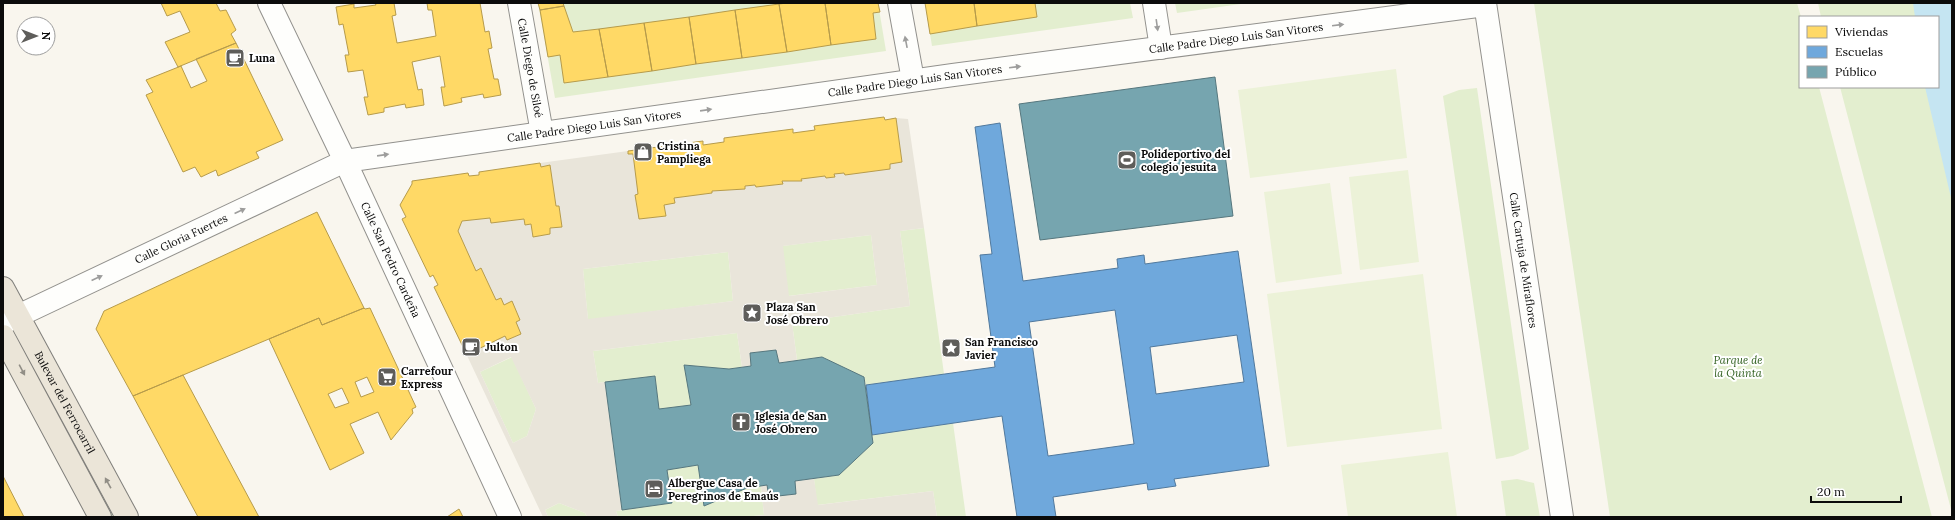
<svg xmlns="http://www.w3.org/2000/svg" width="1955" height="520" viewBox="0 0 1955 520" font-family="Lora,serif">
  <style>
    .green { fill: #e3eecf }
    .pitch { fill: #ecf2d8 }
    .plaza { fill: #e9e5da; fill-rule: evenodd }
    .water { fill: #c5e5f2 }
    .homes { fill: #ffd966; stroke: #b69b4b; fill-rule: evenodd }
    .schools { fill: #6fa8dc; stroke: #51799d; fill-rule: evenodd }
    .public { fill: #76a5af; stroke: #56777e }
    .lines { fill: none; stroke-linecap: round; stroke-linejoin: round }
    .minor-casing { stroke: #92918d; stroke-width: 24 }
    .major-casing { stroke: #7f7e7a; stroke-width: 24 }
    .minor { stroke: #fefefc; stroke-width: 22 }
    .major { stroke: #ebe5d8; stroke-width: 22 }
    .oneway { fill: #9d9d9c }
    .oneway2 { fill: #918e86 }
    .labels { text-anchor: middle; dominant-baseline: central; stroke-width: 4; stroke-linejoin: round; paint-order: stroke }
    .street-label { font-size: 11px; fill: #0b0b0b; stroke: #fff }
    .poi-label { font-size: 11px; font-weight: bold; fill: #0b0b0b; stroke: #fff; text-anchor: start }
    .park-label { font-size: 11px; font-style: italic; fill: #2f5f1e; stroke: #fff }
  </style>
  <rect width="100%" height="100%" fill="#f9f6ee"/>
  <!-- green -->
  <path class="green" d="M 538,3 L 878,3 L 886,51 L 555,98 Z
    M 925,3 L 1130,3 L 1133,18 L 932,46 Z
    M 1175,3 L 1248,3 L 1177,13 Z
    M 1534,3 L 1797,3 L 1801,17 L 1800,87 L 1819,87 L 1932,517 L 1610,517 Z
    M 1818,3 L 1952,3 L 1952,513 L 1840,87 L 1938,87 L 1938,17 L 1821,17 Z
    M 1477,88 L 1529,449 L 1513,456 L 1496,459 L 1443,96 L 1459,90 Z
    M 924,228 L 944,374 L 866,385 L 864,377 L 822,357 L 797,360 L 792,323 L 910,306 L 900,231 Z
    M 871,235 L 877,285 L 788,296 L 782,246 Z
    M 728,252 L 733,301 L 588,320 L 583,269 Z
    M 737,333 L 742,367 L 729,369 L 685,365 L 691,405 L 659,409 L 655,376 L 598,383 L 593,351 Z
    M 512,357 L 536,409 L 527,436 L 513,443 L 480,372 Z
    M 42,381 L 115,517 L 109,517 L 38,383 Z
    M 953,423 L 966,517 L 937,517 L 933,491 L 817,505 L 814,479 L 839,475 L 873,443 L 872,435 Z
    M 698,465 L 704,505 L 747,488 L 761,486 L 764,515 L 743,517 L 618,517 L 616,511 L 672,503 L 667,470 Z
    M 1517,479 L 1534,483 L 1540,517 L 1506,517 L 1501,481 Z
    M 559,503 L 585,513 L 587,517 L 548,517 L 545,510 Z"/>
  <!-- pitch -->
  <path class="pitch" d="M 1396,69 L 1407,158 L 1250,178 L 1238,90 Z
    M 1408,170 L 1419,262 L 1360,270 L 1349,177 Z
    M 1330,183 L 1342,274 L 1276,283 L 1264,192 Z
    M 1423,274 L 1442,429 L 1287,447 L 1267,294 Z
    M 1448,452 L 1457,517 L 1348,517 L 1341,465 Z"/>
  <!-- plaza -->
  <path class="plaza" d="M 896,118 L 908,119 L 924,228 L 900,231 L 910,306 L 792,323 L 797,360 L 779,363 L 776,350 L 750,353 L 751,366 L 742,367 L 737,333 L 593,351 L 598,383 L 605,382 L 622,510 L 616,511 L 618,517 L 587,517 L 585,513 L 559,503 L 545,510 L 548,517 L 543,517 L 463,347 L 467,346 L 470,353 L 505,336 L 507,340 L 520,334 L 516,322 L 520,320 L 512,302 L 504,305 L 501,298 L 496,300 L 481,269 L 476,271 L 458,231 L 462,221 L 490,218 L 491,223 L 524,219 L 525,225 L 531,224 L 533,237 L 550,234 L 550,228 L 562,227 L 559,206 L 556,206 L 550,165 L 541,167 L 540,163 L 628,151 L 628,154 L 633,154 L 638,194 L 635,195 L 639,219 L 666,216 L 664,205 L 675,203 L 674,198 L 712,193 L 712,191 L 745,189 L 745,186 L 755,185 L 756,187 L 783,184 L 782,181 L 802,181 L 801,179 L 825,176 L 826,178 L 835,177 L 834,174 L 844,173 L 845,175 L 890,169 L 890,164 L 902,162 ZM 871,235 L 877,285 L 789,296 L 783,246 ZM 728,252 L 733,301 L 588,319 L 583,269 ZM 511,357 L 536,409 L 527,436 L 513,443 L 480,372 Z
    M 814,479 L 818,505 L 933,491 L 937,517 L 743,517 L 764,515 L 761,486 L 767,485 L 770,497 L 796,494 L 795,481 Z"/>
  <!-- water -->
  <path class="water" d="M 1913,3 L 1952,3 L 1952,202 L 1925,87 L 1938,87 L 1938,17 L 1915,17 Z"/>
  <!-- homes -->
  <path class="homes" d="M 161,3 L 216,3 L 220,11 L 226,10 L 236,30 L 231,34 L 236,43 L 178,67 L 165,42 L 190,32 L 180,11 L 167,16 Z
    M 375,3 L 394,3 L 396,15 L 392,16 L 397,43 L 436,36 L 432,10 L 428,10 L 427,3 L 480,3 L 485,32 L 489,31 L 492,48 L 488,49 L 494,79 L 498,79 L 501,95 L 484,98 L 483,94 L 461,98 L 462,102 L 444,106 L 441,87 L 445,87 L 440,56 L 412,62 L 418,90 L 422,89 L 424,105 L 406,108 L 405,104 L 384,108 L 384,112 L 368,115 L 364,97 L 368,97 L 363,70 L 348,72 L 345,55 L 349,55 L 343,24 L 339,25 L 336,7 L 354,4 L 354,8 L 376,5 Z
    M 538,3 L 563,3 L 564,6 L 540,10 Z
    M 787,3 L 825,3 L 831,45 L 787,52 L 779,4 Z
    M 825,3 L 878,3 L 880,12 L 873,13 L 876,39 L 831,45 Z
    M 925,3 L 974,3 L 977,26 L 930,34 Z
    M 974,3 L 1035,3 L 1037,17 L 977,26 Z
    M 779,4 L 787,52 L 742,58 L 735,10 Z
    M 564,6 L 573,32 L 599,29 L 608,77 L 564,83 L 560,55 L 548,57 L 540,10 Z
    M 735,10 L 742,58 L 696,64 L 689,17 Z
    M 689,17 L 696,64 L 652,71 L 644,23 Z
    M 644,23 L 652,71 L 608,77 L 599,29 Z
    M 236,43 L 283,140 L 256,152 L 259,158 L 218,176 L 216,170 L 201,177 L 195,167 L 183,172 L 146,95 L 153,92 L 146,80 L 181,66 L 191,88 L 207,81 L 196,59 Z
    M 884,117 L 885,120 L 896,118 L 902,162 L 890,164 L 890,169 L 845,175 L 844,173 L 834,174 L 835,177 L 826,178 L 825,176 L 801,179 L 802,181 L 782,181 L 783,184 L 756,187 L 755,185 L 745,186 L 745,189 L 712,191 L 712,193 L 674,198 L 675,203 L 664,205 L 666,216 L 639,219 L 635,195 L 638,194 L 633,154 L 628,154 L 628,151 L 703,141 L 703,145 L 724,142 L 724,138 L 793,129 L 793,133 L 815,130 L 814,126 Z
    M 540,163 L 541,167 L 550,165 L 556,206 L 559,206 L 562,227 L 550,228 L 550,234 L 533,237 L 531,224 L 525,225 L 524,219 L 491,223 L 490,218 L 462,221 L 458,231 L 476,271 L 481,268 L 496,300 L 501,298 L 504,305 L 512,301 L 520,320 L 516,322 L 521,334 L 507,340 L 505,336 L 470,353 L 467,346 L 463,347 L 434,287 L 438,285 L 433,275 L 430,277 L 402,219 L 406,217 L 400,205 L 412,184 L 412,181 L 468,173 L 469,176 L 479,175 L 479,172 Z
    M 317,212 L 364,308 L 322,325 L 319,318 L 133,396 L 96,329 L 104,311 Z
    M 364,308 L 365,309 L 370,308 L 416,407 L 412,409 L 413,413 L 391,440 L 378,412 L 350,424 L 364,453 L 330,470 L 269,339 L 319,318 L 322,325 ZM 367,377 L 374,392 L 361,397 L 355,382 ZM 342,388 L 349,403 L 335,408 L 328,394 Z
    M 183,375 L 259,517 L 198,517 L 133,396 Z
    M 3,476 L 24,517 L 3,517 Z
    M 459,509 L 463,517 L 447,517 Z"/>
  <!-- schools -->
  <path class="schools" d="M 1000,123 L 1023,281 L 1118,268 L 1117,259 L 1144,255 L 1145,264 L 1238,251 L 1269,466 L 1174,479 L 1176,486 L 1148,490 L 1147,483 L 1053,497 L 1056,517 L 1017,517 L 1002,416 L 872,435 L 866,385 L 995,367 L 980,255 L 992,254 L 975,127 ZM 1115,310 L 1134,444 L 1048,456 L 1029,322 ZM 1237,335 L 1244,382 L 1156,394 L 1150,347 Z"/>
  <!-- public -->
  <path class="public" d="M 1215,77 L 1233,216 L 1040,240 L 1019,104 Z
    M 776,350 L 779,363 L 822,357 L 864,377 L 873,443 L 839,475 L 795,481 L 796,494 L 769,497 L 767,485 L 747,488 L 704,506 L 698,465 L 667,470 L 672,503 L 622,510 L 605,382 L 655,376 L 659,409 L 691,405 L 684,365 L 729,369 L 751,366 L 750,353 Z"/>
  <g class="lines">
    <!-- minor casing -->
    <g class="minor-casing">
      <g id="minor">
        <path id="s1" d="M 269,3 L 345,161 L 510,517"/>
        <path id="s2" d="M 519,3 L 542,133"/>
        <path d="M 899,3 L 913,80"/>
        <path d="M 1154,3 L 1161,48"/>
        <path id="s3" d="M 1485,3 L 1562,517"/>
        <path id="s4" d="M 3,323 L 345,161 L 953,75 L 1485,5"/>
      </g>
    </g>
    <!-- major casing -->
    <g class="major-casing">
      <g id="major">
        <path id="s5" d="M 3,288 L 127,517"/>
        <path d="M 3,336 L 100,517"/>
      </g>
    </g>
    <!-- minor -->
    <use href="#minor" class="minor"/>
    <!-- major -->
    <use href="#major" class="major"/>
  </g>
  <!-- one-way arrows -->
  <defs><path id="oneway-solid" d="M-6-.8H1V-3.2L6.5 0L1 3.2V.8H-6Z"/></defs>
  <g class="oneway">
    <use href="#oneway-solid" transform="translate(1157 25) rotate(82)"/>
    <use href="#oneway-solid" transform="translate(1338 25) rotate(-7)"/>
    <use href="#oneway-solid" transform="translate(906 42) rotate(-101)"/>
    <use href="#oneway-solid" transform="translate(1015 67) rotate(-7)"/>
    <use href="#oneway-solid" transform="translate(706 110) rotate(-8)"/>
    <use href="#oneway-solid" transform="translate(383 155) rotate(-8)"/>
    <use href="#oneway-solid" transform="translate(240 211) rotate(-25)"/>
    <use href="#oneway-solid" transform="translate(97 278) rotate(-25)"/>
  </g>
  <g class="oneway2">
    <use href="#oneway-solid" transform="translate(22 370) rotate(62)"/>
    <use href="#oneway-solid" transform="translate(108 483) rotate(-119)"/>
  </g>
  <!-- icons -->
  <defs>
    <g id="cafe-square" transform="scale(1)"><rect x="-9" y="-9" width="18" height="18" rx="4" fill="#5e5d5a" stroke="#fff"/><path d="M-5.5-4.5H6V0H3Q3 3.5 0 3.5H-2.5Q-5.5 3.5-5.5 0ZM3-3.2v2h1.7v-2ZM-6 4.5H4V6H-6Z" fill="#fff"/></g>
    <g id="shop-square" transform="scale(1)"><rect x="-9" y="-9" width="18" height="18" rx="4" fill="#5e5d5a" stroke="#fff"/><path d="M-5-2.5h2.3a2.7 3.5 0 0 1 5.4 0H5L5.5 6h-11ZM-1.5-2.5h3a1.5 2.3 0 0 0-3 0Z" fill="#fff"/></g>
    <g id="stadium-square" transform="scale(1)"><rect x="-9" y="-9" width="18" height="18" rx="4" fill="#5e5d5a" stroke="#fff"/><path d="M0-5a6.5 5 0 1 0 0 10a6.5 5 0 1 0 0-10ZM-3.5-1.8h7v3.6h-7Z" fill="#fff"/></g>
    <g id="sight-square" transform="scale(1)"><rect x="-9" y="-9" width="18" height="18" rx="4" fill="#5e5d5a" stroke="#fff"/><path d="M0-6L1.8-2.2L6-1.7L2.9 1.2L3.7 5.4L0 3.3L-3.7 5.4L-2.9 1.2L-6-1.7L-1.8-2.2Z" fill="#fff"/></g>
    <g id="supermarket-square" transform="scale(1)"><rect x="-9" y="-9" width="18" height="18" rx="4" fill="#5e5d5a" stroke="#fff"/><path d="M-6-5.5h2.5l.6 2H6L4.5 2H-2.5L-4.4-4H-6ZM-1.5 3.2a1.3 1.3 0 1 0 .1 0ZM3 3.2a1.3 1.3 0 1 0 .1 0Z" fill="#fff"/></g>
    <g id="church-square" transform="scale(1)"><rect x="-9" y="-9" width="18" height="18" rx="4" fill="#5e5d5a" stroke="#fff"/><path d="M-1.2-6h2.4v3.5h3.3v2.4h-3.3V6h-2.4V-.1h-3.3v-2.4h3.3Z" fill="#fff"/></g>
    <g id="hotel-square" transform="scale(1)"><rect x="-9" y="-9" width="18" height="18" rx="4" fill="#5e5d5a" stroke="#fff"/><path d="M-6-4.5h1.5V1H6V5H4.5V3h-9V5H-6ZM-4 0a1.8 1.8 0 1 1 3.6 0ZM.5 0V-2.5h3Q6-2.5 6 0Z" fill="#fff"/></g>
  </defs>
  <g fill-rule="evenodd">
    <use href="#cafe-square" x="235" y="58"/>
    <use href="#shop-square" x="643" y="152"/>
    <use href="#stadium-square" x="1127" y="160"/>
    <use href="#sight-square" x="752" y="313"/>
    <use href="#cafe-square" x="471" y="347"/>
    <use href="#sight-square" x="951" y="348"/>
    <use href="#supermarket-square" x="387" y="377"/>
    <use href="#church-square" x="741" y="422"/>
    <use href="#hotel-square" x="654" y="489"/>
  </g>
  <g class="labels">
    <!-- street labels -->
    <g class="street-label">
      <text stroke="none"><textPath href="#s4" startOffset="1278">Calle Padre Diego Luis San Vitores</textPath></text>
      <text stroke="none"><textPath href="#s2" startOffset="66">Calle Diego de Siloé</textPath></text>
      <text stroke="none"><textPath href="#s4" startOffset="954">Calle Padre Diego Luis San Vitores</textPath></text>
      <text stroke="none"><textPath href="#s4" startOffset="630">Calle Padre Diego Luis San Vitores</textPath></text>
      <text stroke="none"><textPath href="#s4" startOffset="197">Calle Gloria Fuertes</textPath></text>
      <text stroke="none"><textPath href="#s1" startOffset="284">Calle San Pedro Cardeña</textPath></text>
      <text stroke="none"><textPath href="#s3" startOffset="260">Calle Cartuja de Miraflores</textPath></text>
      <text stroke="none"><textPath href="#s5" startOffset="130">Bulevar del Ferrocarril</textPath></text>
    </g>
    <!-- poi labels -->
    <g class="poi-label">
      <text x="249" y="58">Luna</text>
      <text x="657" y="146">Cristina<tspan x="657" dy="13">Pampliega</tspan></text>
      <text x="1141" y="154">Polideportivo del<tspan x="1141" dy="13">colegio jesuita</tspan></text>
      <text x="766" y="307">Plaza San<tspan x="766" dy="13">José Obrero</tspan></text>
      <text x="965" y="342">San Francisco<tspan x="965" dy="13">Javier</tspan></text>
      <text x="485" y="347">Julton</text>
      <text x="401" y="371">Carrefour<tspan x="401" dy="13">Express</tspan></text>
      <text x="755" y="416">Iglesia de San<tspan x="755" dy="13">José Obrero</tspan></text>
      <text x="668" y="483">Albergue Casa de<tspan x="668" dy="13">Peregrinos de Emaús</tspan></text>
    </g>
    <!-- park labels -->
    <g class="park-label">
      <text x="1738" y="360">Parque de<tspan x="1738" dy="13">la Quinta</tspan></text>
    </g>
  </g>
  <!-- border -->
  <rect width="1955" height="520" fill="none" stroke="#0b0b0b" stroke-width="8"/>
  <!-- legend -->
  <rect x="1799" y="16" width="140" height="72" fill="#ffffff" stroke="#9d9d9d"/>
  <rect x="1807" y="26" width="20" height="12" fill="#ffd966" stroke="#9d9d9d"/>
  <text x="1835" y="36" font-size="12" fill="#0b0b0b">Viviendas</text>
  <rect x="1807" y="46" width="20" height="12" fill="#6fa8dc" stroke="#9d9d9d"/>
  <text x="1835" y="56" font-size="12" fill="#0b0b0b">Escuelas</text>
  <rect x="1807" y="66" width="20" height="12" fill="#76a5af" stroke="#9d9d9d"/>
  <text x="1835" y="76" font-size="12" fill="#0b0b0b">Público</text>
  <!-- north arrow -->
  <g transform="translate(36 36) rotate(90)"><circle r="19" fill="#ffffff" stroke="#9d9d9d"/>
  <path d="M0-3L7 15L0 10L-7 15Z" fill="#5e5d5a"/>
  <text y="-6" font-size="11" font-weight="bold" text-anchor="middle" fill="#0b0b0b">N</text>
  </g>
  <!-- scale -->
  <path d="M1811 496v6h90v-6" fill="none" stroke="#0b0b0b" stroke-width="2"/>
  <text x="1817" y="496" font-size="12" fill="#0b0b0b" stroke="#ffffff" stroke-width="3" paint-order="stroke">20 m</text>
</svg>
